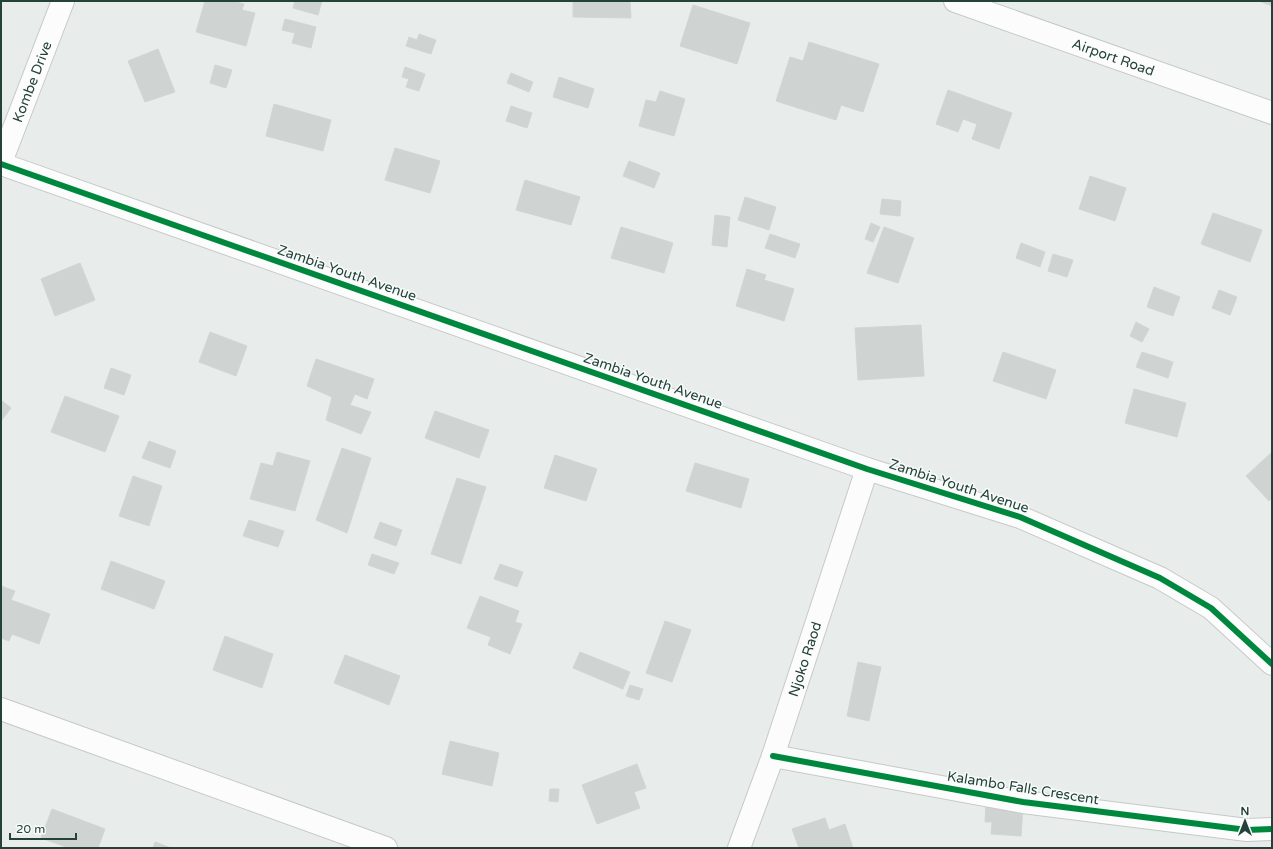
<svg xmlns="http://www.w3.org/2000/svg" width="1273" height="849" viewBox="0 0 1273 849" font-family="'Varela Round',sans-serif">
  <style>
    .building { fill: #cfd4d2; stroke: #d1d6d4 }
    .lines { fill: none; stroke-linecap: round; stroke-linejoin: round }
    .minor-casing { stroke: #c5cac8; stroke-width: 24 }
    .tertiary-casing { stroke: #c5cac8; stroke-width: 24 }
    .minor { stroke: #fcfcfc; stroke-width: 22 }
    .tertiary { stroke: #fcfcfc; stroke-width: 22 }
    .cycleway-casing { stroke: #f7fbf9; stroke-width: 8 }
    .cycleway { stroke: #00873e; stroke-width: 6 }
    .labels { text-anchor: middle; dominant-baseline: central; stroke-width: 3; stroke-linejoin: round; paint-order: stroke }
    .street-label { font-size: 14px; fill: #24423a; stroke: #f7fbf9 }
  </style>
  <rect width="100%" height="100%" fill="#e8edeb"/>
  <!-- building -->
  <path class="building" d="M 205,1 L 232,1 L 244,4 L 242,10 L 255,13 L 246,46 L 196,32 Z
    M 295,1 L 322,1 L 318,15 L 293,8 Z
    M 573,1 L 630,1 L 631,18 L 573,17 Z
    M 1259,1 L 1272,1 L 1272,6 Z
    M 693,5 L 750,23 L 737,64 L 680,46 Z
    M 285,19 L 316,27 L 311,48 L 292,43 L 295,33 L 282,30 Z
    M 419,34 L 436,40 L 431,54 L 406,46 L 409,37 L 417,40 Z
    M 809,42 L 879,64 L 863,112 L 841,105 L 836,120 L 776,101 L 790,57 L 803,61 Z
    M 158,49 L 175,92 L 145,102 L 128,61 Z
    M 215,65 L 232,70 L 226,88 L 210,83 Z
    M 405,67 L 425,74 L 419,91 L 406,87 L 409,79 L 402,77 Z
    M 511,73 L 533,82 L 529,92 L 507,83 Z
    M 559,77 L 594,89 L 588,108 L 553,97 Z
    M 948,90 L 1012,113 L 999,149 L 972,139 L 977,124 L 963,119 L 958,132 L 936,124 Z
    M 660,91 L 685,99 L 674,136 L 639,126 L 646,100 L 656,102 Z
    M 274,104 L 331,120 L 323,151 L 266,136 Z
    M 511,106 L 532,113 L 527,128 L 506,121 Z
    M 395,148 L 440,161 L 430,193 L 385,180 Z
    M 629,161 L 660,173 L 654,188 L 623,176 Z
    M 1090,176 L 1126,188 L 1115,221 L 1079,209 Z
    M 525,180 L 580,197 L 571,225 L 516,210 Z
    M 745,197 L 776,207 L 769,230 L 738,220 Z
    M 882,199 L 901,201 L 900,216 L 880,214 Z
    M 1213,213 L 1262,230 L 1250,262 L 1201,244 Z
    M 715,215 L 730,217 L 727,247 L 712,245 Z
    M 871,223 L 880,227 L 873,242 L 865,239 Z
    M 621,227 L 673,243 L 664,273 L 611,258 Z
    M 884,227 L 914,238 L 898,283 L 867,273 Z
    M 770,234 L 800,244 L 795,258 L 765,248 Z
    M 1021,243 L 1045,252 L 1040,267 L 1016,258 Z
    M 1053,254 L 1073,260 L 1067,277 L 1048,271 Z
    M 80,263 L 95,300 L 55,316 L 41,279 Z
    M 747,269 L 766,275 L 764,280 L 794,289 L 784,321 L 736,306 Z
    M 1154,287 L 1180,297 L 1173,316 L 1147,307 Z
    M 1219,290 L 1237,297 L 1230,315 L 1212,308 Z
    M 1136,322 L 1149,329 L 1142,342 L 1130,336 Z
    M 921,325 L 924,376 L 858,380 L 855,328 Z
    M 210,332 L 247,346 L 236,376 L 199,362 Z
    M 1003,352 L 1056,370 L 1046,399 L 993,381 Z
    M 1142,352 L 1173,362 L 1168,378 L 1136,367 Z
    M 316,359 L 374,379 L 367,399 L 355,394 L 350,405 L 371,412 L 361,434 L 326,420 L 332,397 L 307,386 Z
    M 111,368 L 131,375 L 124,395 L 104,388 Z
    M 1134,389 L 1186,403 L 1177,437 L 1125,423 Z
    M 65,396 L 119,416 L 105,452 L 51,432 Z
    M 1,400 L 11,408 L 1,421 Z
    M 435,411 L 489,430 L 479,458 L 425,438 Z
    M 149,441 L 176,451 L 170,468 L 142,458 Z
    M 342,448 L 371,458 L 347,533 L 316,520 Z
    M 277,452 L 310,461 L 295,511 L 250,499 L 261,463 L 273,466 Z
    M 1272,452 L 1272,498 L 1269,501 L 1246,476 Z
    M 555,455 L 597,469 L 586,501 L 544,488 Z
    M 695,463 L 749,479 L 741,508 L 686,491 Z
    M 133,476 L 162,486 L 149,526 L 119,516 Z
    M 457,478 L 486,487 L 461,564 L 431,554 Z
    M 249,520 L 284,531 L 278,547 L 243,536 Z
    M 380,522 L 402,530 L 396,546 L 374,538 Z
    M 372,554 L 399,563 L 394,574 L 368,565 Z
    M 111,561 L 165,581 L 154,609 L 101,589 Z
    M 500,564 L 523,572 L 517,587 L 494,579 Z
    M 1,586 L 15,591 L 11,600 L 50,614 L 39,644 L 12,634 L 9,641 L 1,638 Z
    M 480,596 L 519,611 L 515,622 L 522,624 L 510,654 L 488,645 L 491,637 L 467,628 Z
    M 665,621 L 691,630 L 672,682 L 646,673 Z
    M 225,636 L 273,654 L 262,688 L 213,670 Z
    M 580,652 L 630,672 L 623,689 L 573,668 Z
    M 345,655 L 400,676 L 389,705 L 334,683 Z
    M 858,662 L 881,667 L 869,721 L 847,716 Z
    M 630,685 L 643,689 L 639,700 L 626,696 Z
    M 450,741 L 499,753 L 492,786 L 442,774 Z
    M 637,764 L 646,788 L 634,792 L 640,808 L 597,824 L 582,785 Z
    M 550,789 L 559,789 L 558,802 L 549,801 Z
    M 986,803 L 1023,806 L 1021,836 L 991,834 L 992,822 L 985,822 Z
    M 52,809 L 105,829 L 98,848 L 69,848 L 41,838 Z
    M 825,818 L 829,830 L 845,824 L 853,848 L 799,848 L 792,829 Z
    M 155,842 L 171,848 L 153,848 Z"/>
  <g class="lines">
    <!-- minor casing -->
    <g class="minor-casing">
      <g id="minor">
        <path id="s1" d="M 1,162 L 63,1"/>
        <path d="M 1,164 L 867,469 L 1020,517 L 1160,578 L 1211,608 L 1272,664"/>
        <path d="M 1,709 L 386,848"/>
        <path d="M 773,756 L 1023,802 L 1247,830 L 1272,829"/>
        <path id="s2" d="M 739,848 L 773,756 L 867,469"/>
      </g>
    </g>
    <!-- tertiary casing -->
    <g class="tertiary-casing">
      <g id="tertiary">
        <path id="s3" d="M 955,1 L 1272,113"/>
      </g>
    </g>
    <!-- minor -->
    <use href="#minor" class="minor"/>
    <!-- tertiary -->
    <use href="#tertiary" class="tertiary"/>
    <!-- cycleway casing -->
    <g class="cycleway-casing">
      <path id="cycleway" d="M 1,164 L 867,469 L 1020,517 L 1160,578 L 1211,608 L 1272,664
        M 773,756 L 1023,802 L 1247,830 L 1272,829"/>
    </g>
    <!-- cycleway -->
    <use href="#cycleway" class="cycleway"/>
  </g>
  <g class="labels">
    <!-- street labels -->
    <g class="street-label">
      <text stroke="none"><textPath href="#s3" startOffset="168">Airport Road</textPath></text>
      <text stroke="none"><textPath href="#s1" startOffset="86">Kombe Drive</textPath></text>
      <text transform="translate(347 273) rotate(19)">Zambia Youth Avenue</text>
      <text transform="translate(653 381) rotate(19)">Zambia Youth Avenue</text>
      <text transform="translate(959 486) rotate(18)">Zambia Youth Avenue</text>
      <text stroke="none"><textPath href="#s2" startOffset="200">Njoko Raod</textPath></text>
      <text transform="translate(1023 788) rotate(9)">Kalambo Falls Crescent</text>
    </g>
  </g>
  <!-- border -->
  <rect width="1273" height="849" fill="none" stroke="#24423a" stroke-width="4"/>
  <!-- north arrow -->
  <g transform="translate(1245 821)" stroke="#f7fbf9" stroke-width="3" paint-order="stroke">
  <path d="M0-3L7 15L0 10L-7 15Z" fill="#24423a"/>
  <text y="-6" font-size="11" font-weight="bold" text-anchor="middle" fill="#24423a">N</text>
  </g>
  <!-- scale -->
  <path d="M10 833v6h66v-6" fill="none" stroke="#24423a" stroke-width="2"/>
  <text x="16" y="833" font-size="12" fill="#24423a" stroke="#f7fbf9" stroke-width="3" paint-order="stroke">20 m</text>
</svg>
